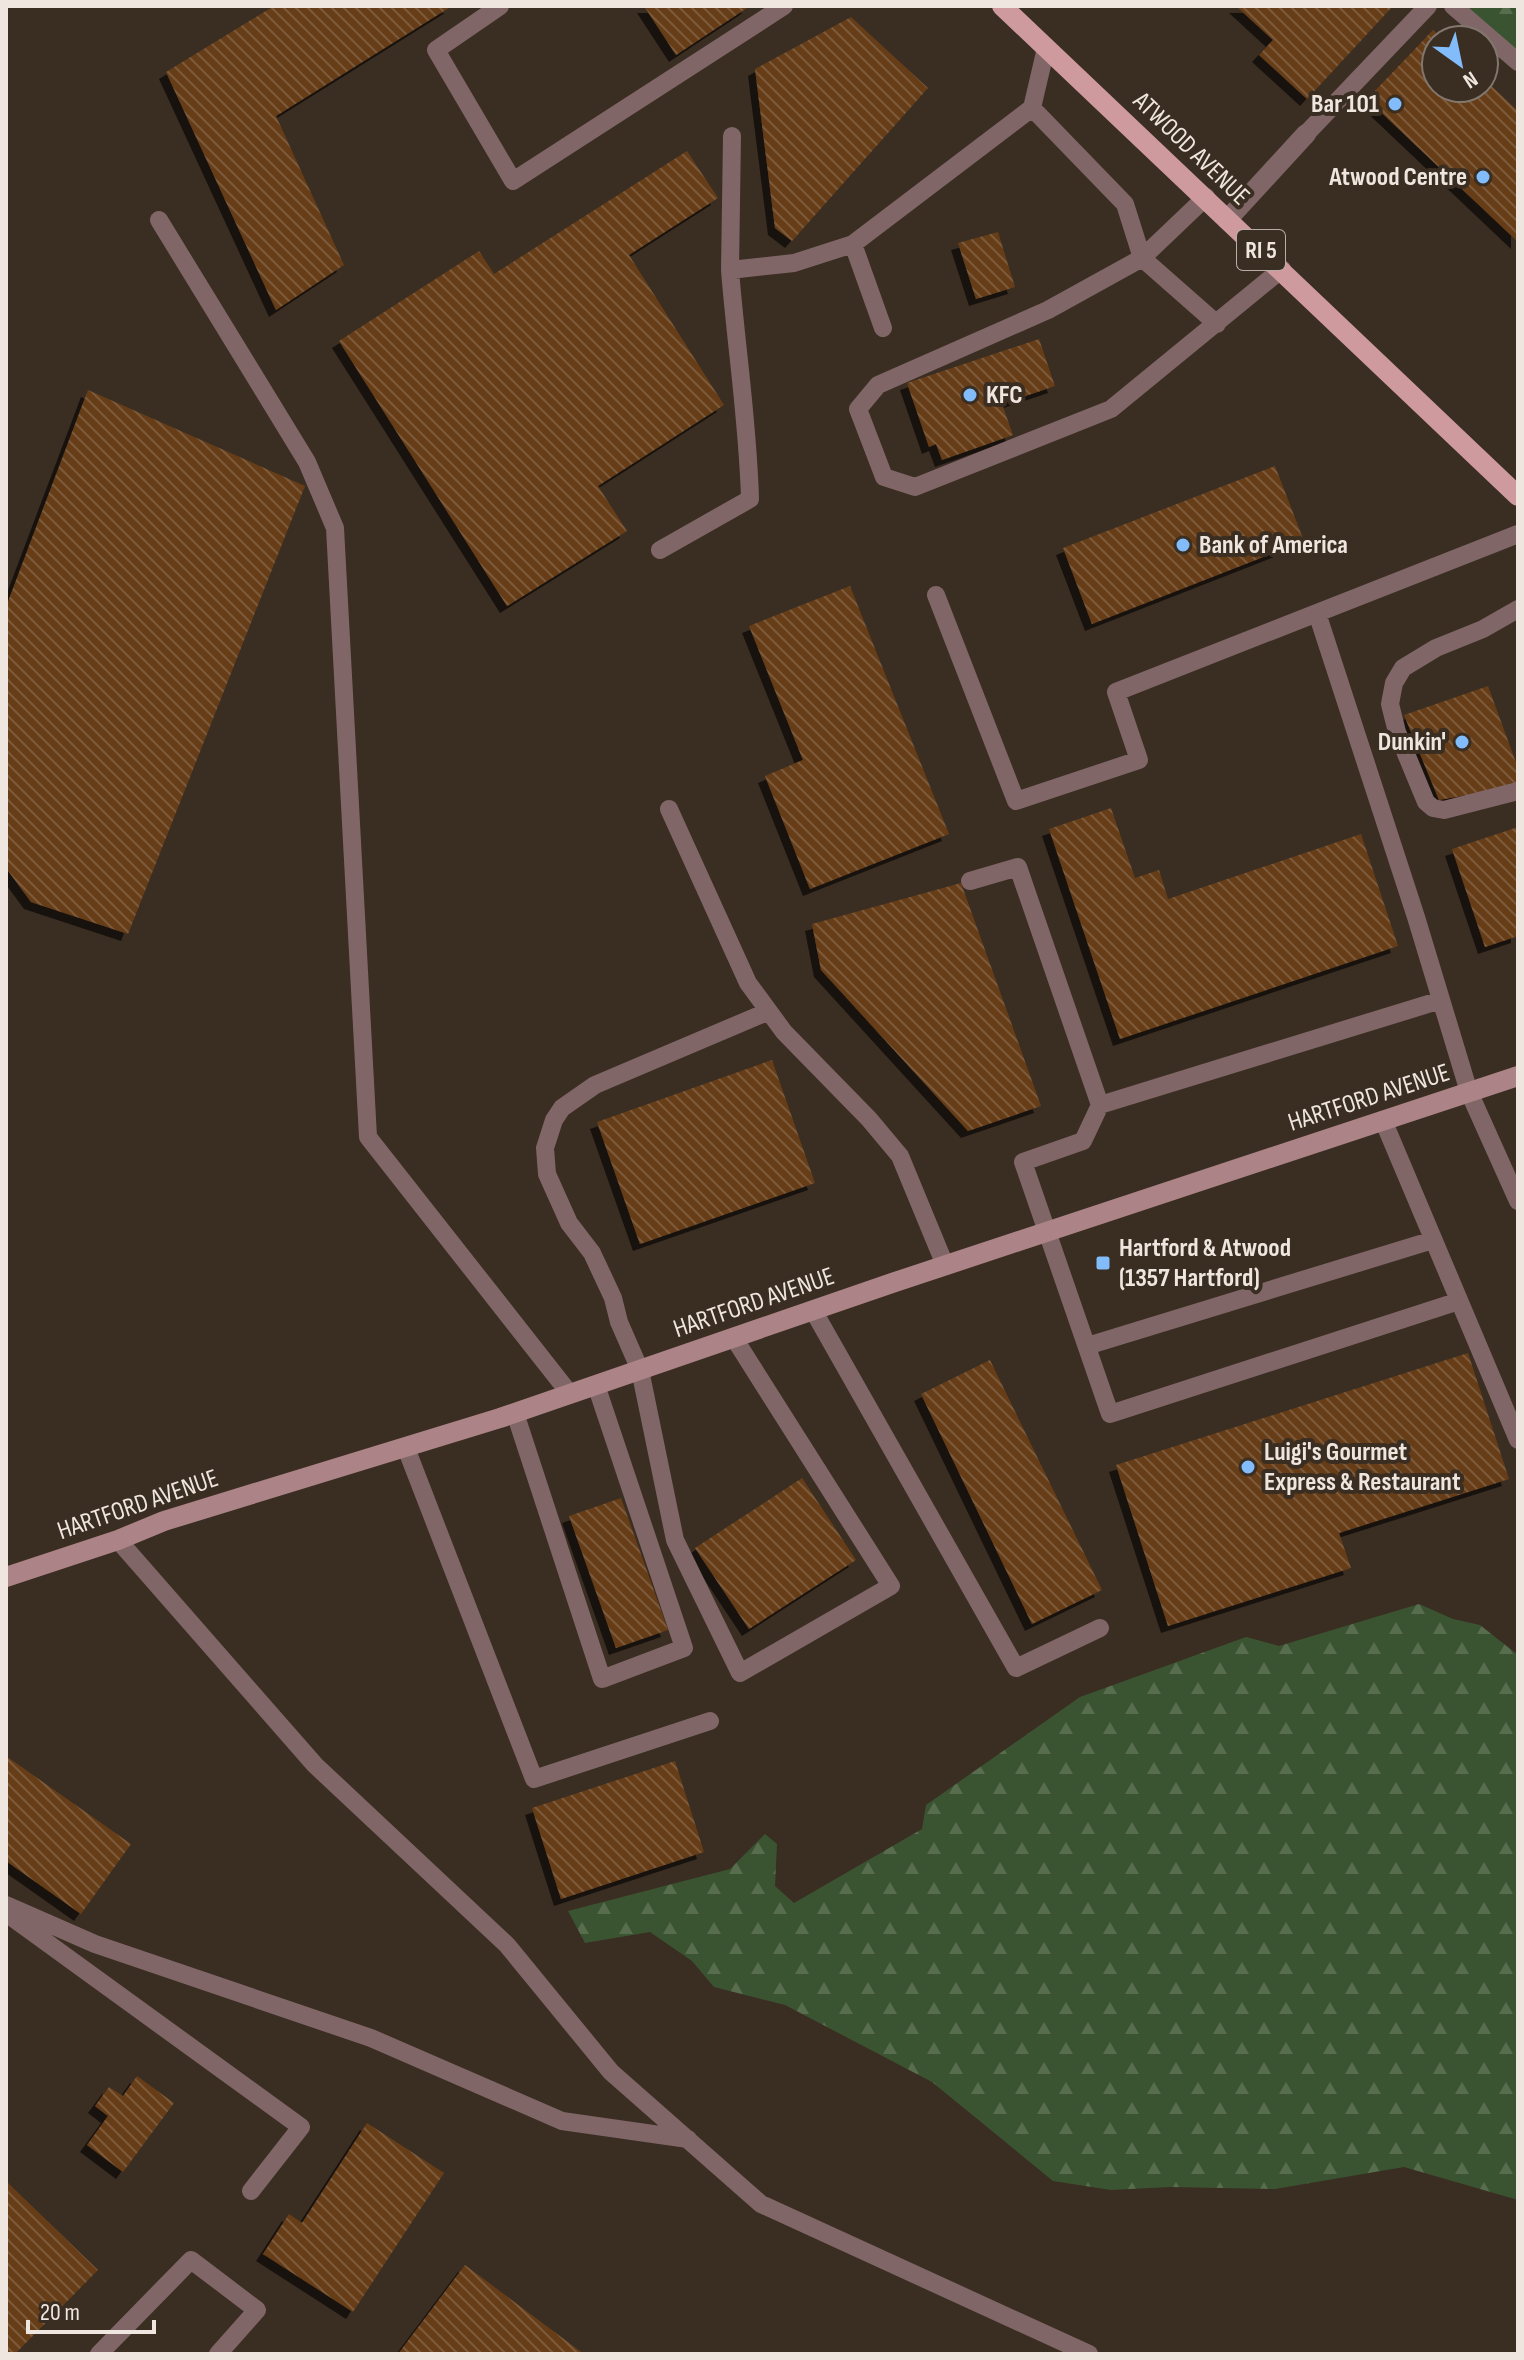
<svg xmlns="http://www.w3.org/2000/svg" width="1524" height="2360" viewBox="0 0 1524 2360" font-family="'Sofia Sans Condensed',sans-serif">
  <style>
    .forest { fill: url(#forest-firs) }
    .building { fill: url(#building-back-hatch); filter: url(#shadow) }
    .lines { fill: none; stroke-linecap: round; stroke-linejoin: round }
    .lane { stroke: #806667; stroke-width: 18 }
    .street { stroke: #806667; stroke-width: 20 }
    .secondary { stroke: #ac8386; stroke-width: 20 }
    .primary { stroke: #cf9a9e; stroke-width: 20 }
    .poi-dot { fill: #82bcfa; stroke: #3a2d22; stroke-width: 3 }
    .labels { text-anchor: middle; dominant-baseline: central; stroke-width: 8; stroke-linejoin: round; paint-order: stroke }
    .shield { fill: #3a2d22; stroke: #b9aea6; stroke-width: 2 }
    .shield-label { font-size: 24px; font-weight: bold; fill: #efe6df }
    .poi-label { font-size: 26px; font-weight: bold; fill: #efe6df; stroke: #3a2d22; text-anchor: start }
    .street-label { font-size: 26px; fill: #efe6df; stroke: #3a2d22 }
  </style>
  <defs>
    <pattern id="forest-firs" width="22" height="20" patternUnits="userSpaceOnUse" patternTransform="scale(2)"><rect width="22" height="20" fill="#3a5431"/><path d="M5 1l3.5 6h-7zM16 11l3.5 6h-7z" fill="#576d4e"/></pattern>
    <pattern id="building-back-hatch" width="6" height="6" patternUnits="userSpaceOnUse" patternTransform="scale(2)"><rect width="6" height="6" fill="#663e19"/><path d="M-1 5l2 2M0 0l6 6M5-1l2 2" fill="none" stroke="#7c5a3a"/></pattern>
    <filter id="shadow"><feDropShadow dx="-7" dy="7" stdDeviation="0" flood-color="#0009"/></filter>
  </defs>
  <rect width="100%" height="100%" fill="#3a2d22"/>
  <!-- forest -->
  <path class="forest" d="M 1461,6 L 1518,6 L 1518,54 Z
    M 1419,1604 L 1453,1619 L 1480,1625 L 1518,1655 L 1518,2200 L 1404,2167 L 1275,2189 L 1170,2187 L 1111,2190 L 1053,2181 L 932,2082 L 785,2005 L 714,1987 L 692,1961 L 650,1932 L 585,1943 L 568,1911 L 730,1869 L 765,1834 L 777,1844 L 775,1886 L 794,1903 L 922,1829 L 926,1805 L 1080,1697 L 1246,1637 L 1279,1646 Z"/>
  <!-- building -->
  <path class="building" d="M 274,6 L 452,6 L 276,116 L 344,265 L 276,310 L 166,72 Z
    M 644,6 L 750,6 L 676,55 Z
    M 1236,6 L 1393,6 L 1307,99 L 1259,55 L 1273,40 Z
    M 851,17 L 928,88 L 792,241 L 775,228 L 755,69 Z
    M 1433,30 L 1443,40 L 1436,40 L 1436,88 L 1484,88 L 1484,79 L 1518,111 L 1518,242 L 1367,99 Z
    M 687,151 L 718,198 L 629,255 L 724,405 L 598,486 L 627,531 L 507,606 L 339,341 L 479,251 L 494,274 Z
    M 998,232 L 1015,287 L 976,299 L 958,243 Z
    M 1039,339 L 1055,386 L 1002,404 L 1013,435 L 942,460 L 936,444 L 929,447 L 907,383 Z
    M 88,390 L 305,486 L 128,934 L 31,902 L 6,868 L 6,607 Z
    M 1275,466 L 1304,541 L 1092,624 L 1063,548 Z
    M 850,586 L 949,834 L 810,889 L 765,776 L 803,760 L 749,626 Z
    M 1488,686 L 1518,768 L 1518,786 L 1439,800 L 1404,715 Z
    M 1111,808 L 1135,878 L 1159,870 L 1168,899 L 1361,834 L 1398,946 L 1120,1039 L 1049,829 Z
    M 1518,827 L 1518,936 L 1485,947 L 1452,849 Z
    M 961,883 L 1041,1106 L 968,1131 L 821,970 L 812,924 Z
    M 772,1060 L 815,1183 L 640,1244 L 597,1122 Z
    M 1468,1353 L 1509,1479 L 1339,1533 L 1351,1568 L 1168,1626 L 1116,1465 Z
    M 990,1360 L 1102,1590 L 1032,1624 L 921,1394 Z
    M 802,1478 L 856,1560 L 749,1629 L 695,1548 Z
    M 621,1498 L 668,1630 L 616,1648 L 569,1516 Z
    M 6,1756 L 131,1844 L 81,1914 L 6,1861 Z
    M 675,1761 L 704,1852 L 561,1899 L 532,1808 Z
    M 137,2076 L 174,2103 L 123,2172 L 87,2145 L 108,2116 L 95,2106 L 109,2087 L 123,2096 Z
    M 367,2123 L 444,2173 L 353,2312 L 263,2254 L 289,2214 L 302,2223 Z
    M 6,2181 L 98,2270 L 15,2354 L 6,2354 Z
    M 465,2265 L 584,2354 L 398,2354 Z"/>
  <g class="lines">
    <!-- lane -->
    <path class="lane" d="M 500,6 L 436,50 L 513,181 L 784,6
      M 1453,6 L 1518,62
      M 1046,48 L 1032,108 L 1125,204 L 1142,258 L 1217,324
      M 1306,134 L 1428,6
      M 1206,197 L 1142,258 L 1048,310 L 878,385 L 858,409 L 884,477 L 915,487 L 1111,409 L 1282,269
      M 159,220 L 307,462 L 335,528 L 368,1137 L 570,1394
      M 730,270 L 732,136
      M 883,328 L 853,244 L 1032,108
      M 660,550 L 750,499 C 748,422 736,346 730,270 L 794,263 L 853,244
      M 936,595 L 1016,801 L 1139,760 L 1116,692 L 1518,534
      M 1518,609 L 1483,629 L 1436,648 L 1403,668 L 1394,683 L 1390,704 L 1397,732 L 1426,802 L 1433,808 L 1444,810 L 1518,791
      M 1317,613 L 1416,917 L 1469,1092 L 1518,1201
      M 669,809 L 748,983 L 784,1032 L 869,1119 L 900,1156 L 945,1265
      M 970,881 L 1018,867 L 1100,1105 L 1083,1141 L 1023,1162 L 1110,1414 L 1459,1301
      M 1100,1105 L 1441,1000
      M 1383,1120 L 1518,1440
      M 813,1310 L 1016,1668 L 1100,1628
      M 734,1338 L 891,1586 L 740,1673 L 675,1540 L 640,1370 L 619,1322 L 613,1298 L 592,1253 L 569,1223 L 547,1174 L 545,1148 L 554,1120 L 562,1108 L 595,1085 L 767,1012
      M 1087,1346 L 1433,1240
      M 515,1413 L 602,1679 L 684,1648 L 596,1385
      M 406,1448 L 534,1779 L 710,1721
      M 118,1540 L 315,1765 L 507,1945 L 611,2072 L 761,2204 L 1089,2354
      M 6,1905 L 95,1944 L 371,2038 L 562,2121 L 688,2139
      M 6,1913 L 301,2127 L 251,2191
      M 99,2354 L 191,2260 L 257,2310 L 218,2354"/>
    <!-- street -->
    <path class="street" d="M 1227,220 L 1306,134"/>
    <!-- secondary -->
    <path class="secondary" d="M 6,1577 L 118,1540 L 164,1521 L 500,1418 L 895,1282 L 1518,1076"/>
    <!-- primary -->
    <path class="primary" d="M 1002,6 L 1518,496"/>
  </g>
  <!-- markers -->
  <g class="poi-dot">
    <circle cx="1395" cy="104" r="8"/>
    <circle cx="1483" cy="177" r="8"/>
    <circle cx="970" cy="395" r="8"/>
    <circle cx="1183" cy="545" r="8"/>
    <circle cx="1462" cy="742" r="8"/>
    <rect x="1095" y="1255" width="16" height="16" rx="4"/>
    <circle cx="1248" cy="1467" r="8"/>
  </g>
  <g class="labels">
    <!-- shield labels -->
    <rect class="shield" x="1237" y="230" width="48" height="40" rx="6"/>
    <g class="shield-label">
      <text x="1261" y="250">RI 5</text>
    </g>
    <!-- poi labels -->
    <g class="poi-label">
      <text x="1379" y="104" text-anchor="end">Bar 101</text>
      <text x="1467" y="177" text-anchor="end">Atwood Centre</text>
      <text x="986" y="395">KFC</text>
      <text x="1199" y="545">Bank of America</text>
      <text x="1446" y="742" text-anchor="end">Dunkin'</text>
      <text x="1119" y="1248">Hartford &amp; Atwood<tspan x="1119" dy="30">(1357 Hartford)</tspan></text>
      <text x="1264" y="1452">Luigi's Gourmet<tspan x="1264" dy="30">Express &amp; Restaurant</tspan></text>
    </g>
    <!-- street labels -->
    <g class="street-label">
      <text transform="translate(1191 149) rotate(44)">ATWOOD AVENUE</text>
      <text transform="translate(1369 1098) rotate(-18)">HARTFORD AVENUE</text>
      <text transform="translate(754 1303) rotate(-19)">HARTFORD AVENUE</text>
      <text transform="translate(138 1505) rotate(-19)">HARTFORD AVENUE</text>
    </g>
  </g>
  <!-- border -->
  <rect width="1524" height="2360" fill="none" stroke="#efe6df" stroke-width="16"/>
  <!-- north arrow -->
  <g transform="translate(1460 64) rotate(147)"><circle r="38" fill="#3a2d22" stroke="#82776e" stroke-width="2"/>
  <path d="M0-6L14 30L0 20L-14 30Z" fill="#82bcfa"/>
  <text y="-12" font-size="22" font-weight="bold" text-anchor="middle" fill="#efe6df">N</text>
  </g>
  <!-- scale -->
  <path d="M28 2320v12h126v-12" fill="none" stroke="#efe6df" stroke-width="4"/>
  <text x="40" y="2320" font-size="24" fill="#efe6df" stroke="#3a2d22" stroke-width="6" paint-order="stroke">20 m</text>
</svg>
